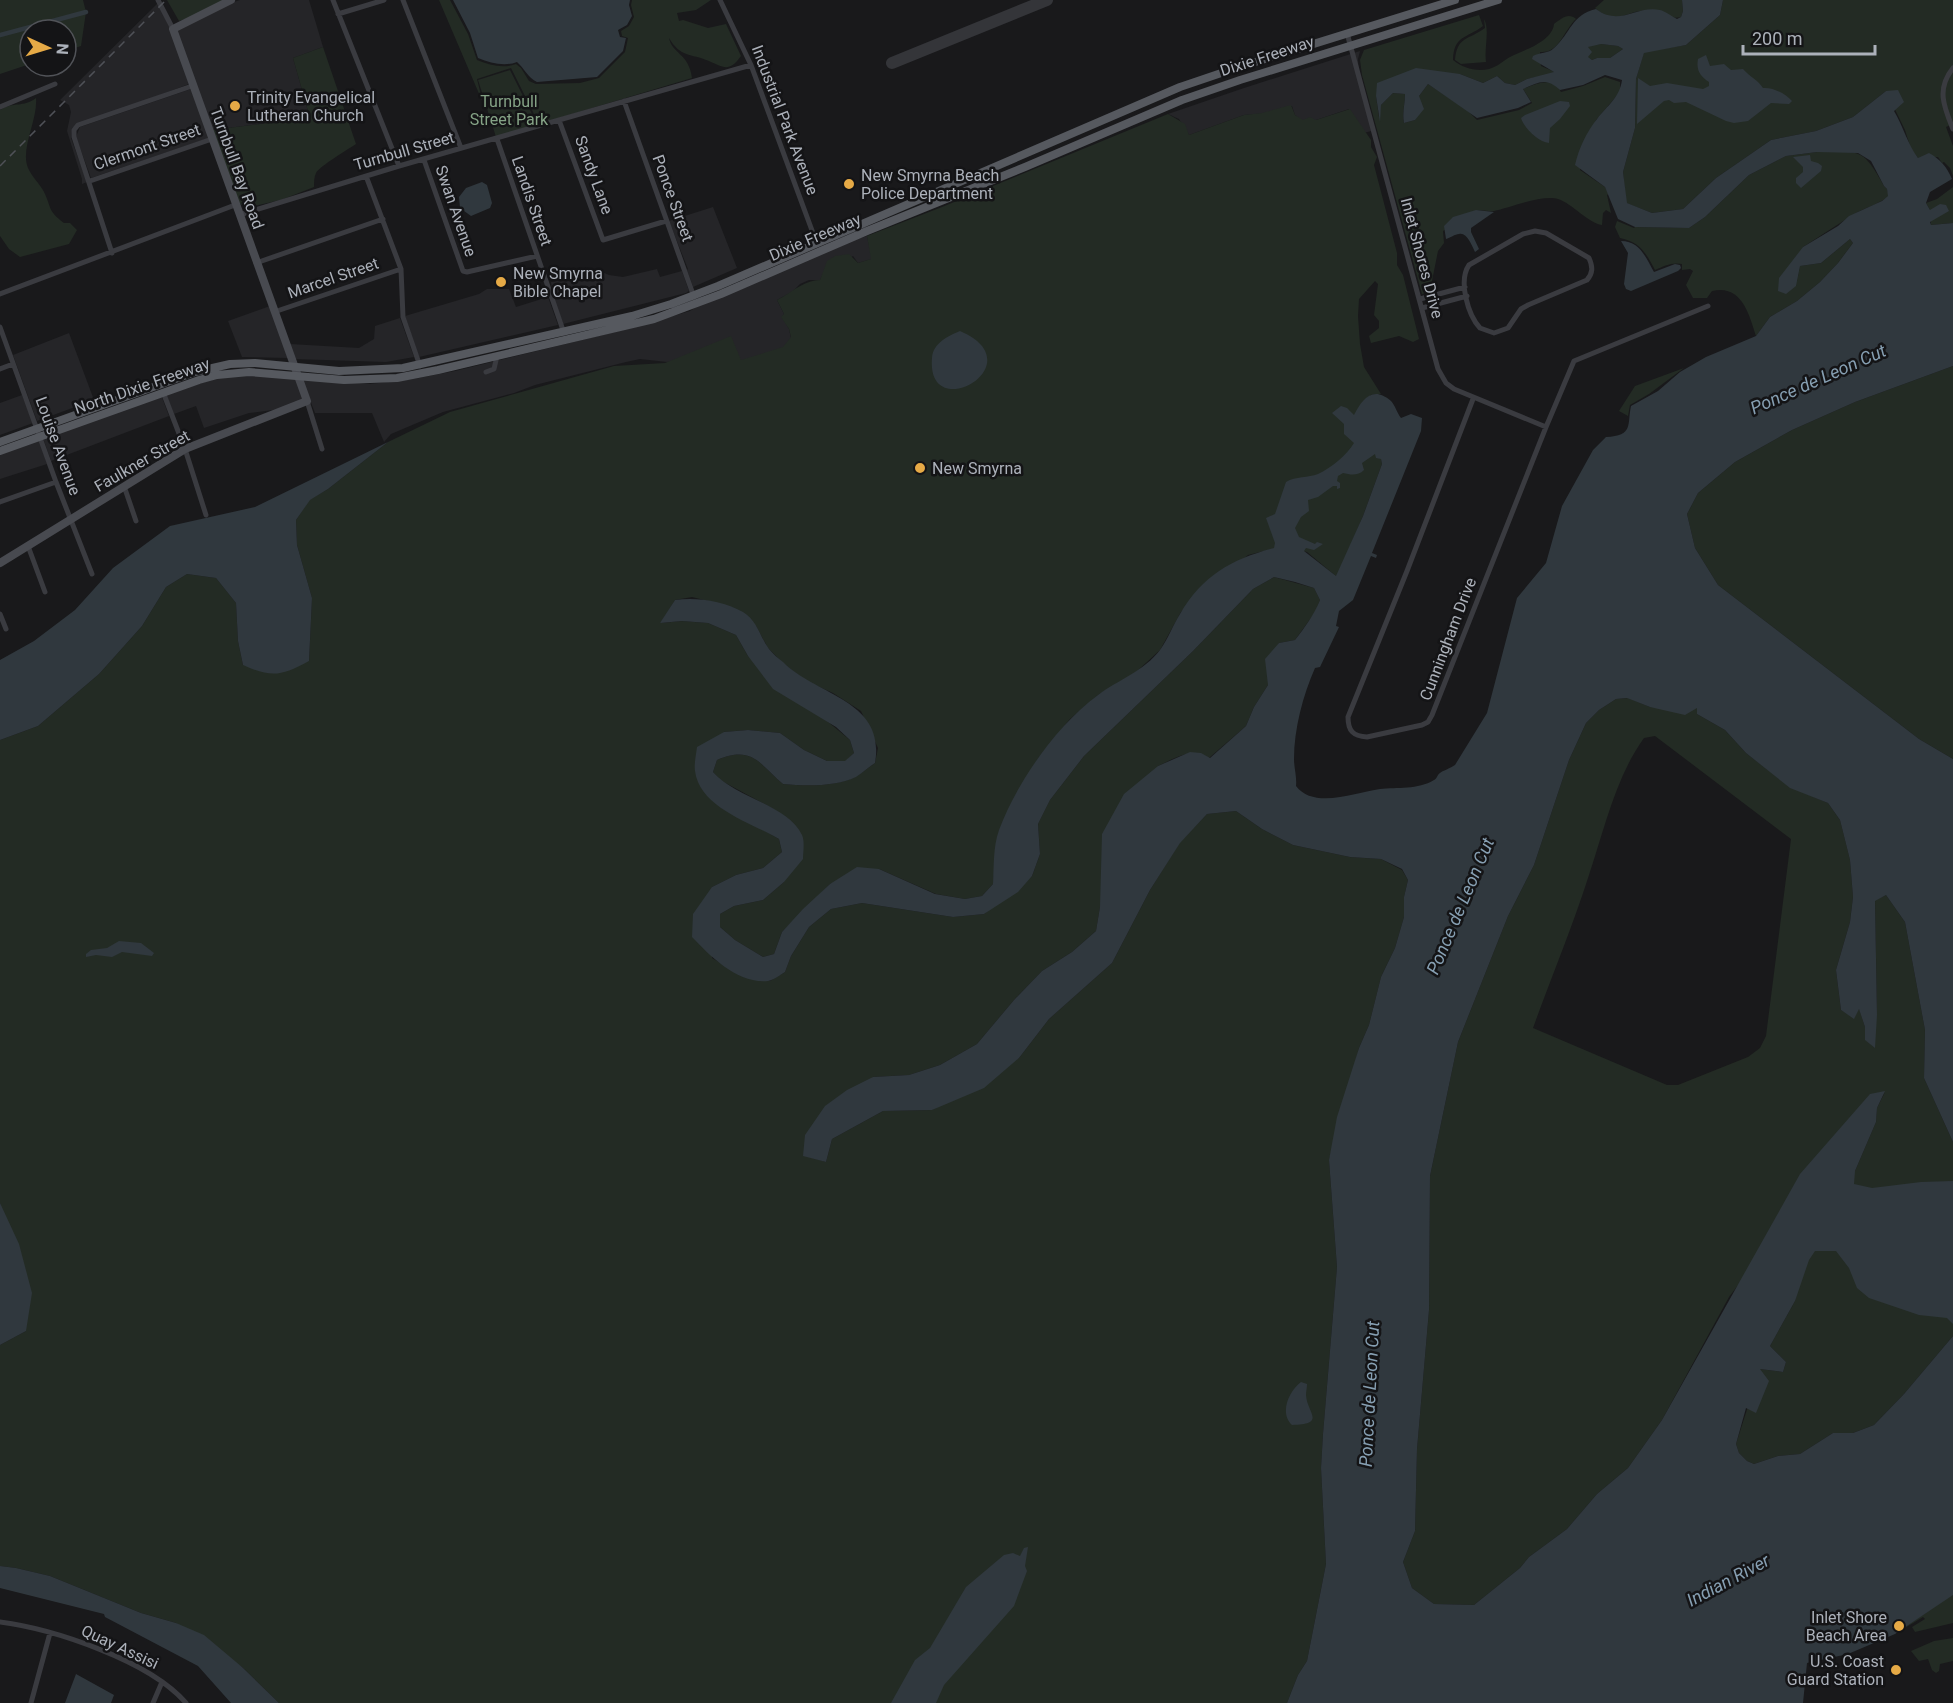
<svg xmlns="http://www.w3.org/2000/svg" width="1953" height="1703" viewBox="0 0 1953 1703" font-family="Roboto,sans-serif">
  <style>
    .built { fill: #252528 }
    .green { fill: #232b24; fill-rule: evenodd }
    .water { fill: #30383e; fill-rule: evenodd }
    .lines { fill: none; stroke-linecap: round; stroke-linejoin: round }
    .canal { stroke: #30383e; stroke-width: 4.5 }
    .taxiway { stroke: #343539; stroke-width: 12 }
    .street { stroke: #3a3b40; stroke-width: 5 }
    .secondary { stroke: #484a50; stroke-width: 8 }
    .primary { stroke: #56595f; stroke-width: 8 }
    .rail { stroke: #4f5157; stroke-width: 1.5; stroke-dasharray: 8 6; stroke-linecap: butt }
    .poi-dot { fill: #e6aa46; stroke: #141416; stroke-width: 2 }
    .labels { text-anchor: middle; dominant-baseline: central; stroke-width: 5; stroke-linejoin: round; paint-order: stroke }
    .street-label { font-size: 16px; fill: #acb1ba; stroke: #141416 }
    .poi-label { font-size: 16px; fill: #acb1ba; stroke: #141416; text-anchor: start }
    .park-label { font-size: 16px; fill: #85a386; stroke: #141416 }
    .water-label { font-size: 18px; font-style: italic; fill: #869fb2; stroke: #141416 }
  </style>
  <rect width="100%" height="100%" fill="#19191b"/>
  <!-- built -->
  <path class="built" d="M 240,0 L 309,0 L 323,47 L 293,58 L 310,118 L 212,130 L 176,30 L 228,4 Z
    M 158,3 L 170,28 L 189,84 L 72,128 L 71,138 L 87,182 L 82,184 L 82,179 L 67,131 L 71,112 L 69,105 L 60,100 Z
    M 1360,51 L 1358,59 L 1359,75 L 1375,130 L 1364,133 L 1349,109 L 1316,120 L 1302,121 L 1295,115 L 1292,106 L 1267,113 L 1244,115 L 1189,135 L 1179,119 L 1168,114 L 1244,88 Z
    M 191,89 L 209,138 L 91,178 L 76,137 L 80,127 Z
    M 713,207 L 737,268 L 693,287 L 687,270 L 688,269 L 669,221 Z
    M 867,236 L 872,259 L 858,263 L 853,256 L 823,274 L 820,280 L 809,280 L 800,284 L 792,292 L 777,300 L 784,314 L 782,317 L 789,329 L 791,338 L 782,350 L 742,363 L 685,360 L 667,362 L 640,359 L 626,362 L 535,385 L 514,393 L 443,412 L 391,434 L 384,442 L 372,413 L 315,413 L 302,379 L 369,384 L 413,379 L 455,371 L 635,327 L 690,311 L 696,307 L 844,243 Z
    M 657,269 L 660,277 L 682,271 L 689,291 L 686,293 L 563,324 L 553,296 L 551,282 L 597,270 L 609,275 L 623,277 Z
    M 487,289 L 509,289 L 516,307 L 548,297 L 558,325 L 419,357 L 405,316 L 479,294 Z
    M 270,306 L 288,358 L 242,357 L 228,321 Z
    M 400,318 L 414,357 L 386,362 L 294,359 L 290,344 L 359,348 L 374,339 L 375,326 Z
    M 69,333 L 94,400 L 37,421 L 13,355 Z
    M 249,374 L 296,379 L 304,400 L 281,409 L 249,413 L 204,428 L 196,406 L 174,414 L 166,394 L 218,378 Z
    M 22,395 L 33,423 L 0,435 L 0,403 Z
    M 161,395 L 169,416 L 51,461 L 43,438 Z
    M 39,439 L 47,464 L 0,479 L 0,454 Z"/>
  <!-- green -->
  <path class="green" d="M 0,0 L 83,0 L 86,12 L 81,46 L 66,51 L 66,30 L 30,30 L 30,64 L 0,74 Z
    M 167,0 L 225,0 L 197,15 L 179,21 Z
    M 439,0 L 450,0 L 468,34 L 477,60 C 490,65 503,69 516,64 L 521,68 L 529,81 L 536,84 L 580,83 L 599,78 L 625,52 L 628,38 L 622,36 L 621,31 L 629,26 L 634,17 L 631,5 L 632,0 L 711,0 L 696,10 L 677,13 L 679,21 L 683,20 L 708,28 L 726,24 L 741,56 C 729,73 723,67 709,61 C 690,53 681,58 669,38 C 672,54 689,53 692,78 L 539,124 L 511,68 L 477,79 L 483,103 Z
    M 1604,0 L 1682,0 L 1683,11 L 1681,17 C 1670,20 1660,12 1649,11 C 1627,8 1618,28 1595,8 Z
    M 1723,0 L 1953,0 L 1953,124 L 1946,127 L 1953,146 L 1953,176 L 1950,168 L 1944,162 L 1942,163 L 1938,157 L 1918,158 L 1911,149 L 1905,130 L 1886,91 L 1853,117 L 1816,131 L 1771,140 L 1716,178 L 1683,209 L 1652,213 L 1626,203 L 1623,172 L 1635,128 L 1636,79 L 1644,52 L 1686,45 L 1720,15 Z
    M 1479,15 L 1483,26 C 1466,39 1454,35 1453,60 C 1463,68 1476,72 1489,69 C 1497,67 1503,61 1510,57 C 1524,50 1552,42 1554,24 C 1561,19 1568,12 1576,19 C 1564,30 1559,54 1540,52 L 1541,66 L 1555,72 L 1552,74 L 1527,79 L 1515,85 L 1505,83 L 1497,76 L 1483,83 L 1460,74 L 1376,96 L 1379,117 L 1381,105 L 1393,93 L 1405,94 C 1405,105 1402,112 1404,123 L 1415,120 L 1419,96 L 1428,84 L 1467,110 L 1477,120 L 1519,110 L 1532,103 L 1523,89 C 1538,83 1553,76 1561,92 L 1583,86 L 1605,77 L 1620,82 L 1620,92 L 1596,120 L 1580,170 L 1605,187 L 1609,194 L 1607,195 L 1611,213 L 1606,210 L 1603,213 L 1602,225 C 1588,223 1573,204 1558,199 C 1543,194 1509,208 1494,211 C 1488,212 1481,209 1475,211 C 1464,215 1453,225 1443,231 L 1444,243 L 1438,251 L 1430,291 L 1422,294 L 1362,75 L 1360,60 L 1364,50 Z
    M 1484,19 C 1490,30 1484,47 1486,62 L 1461,64 L 1455,60 C 1457,36 1469,40 1485,28 Z
    M 1601,44 L 1618,46 L 1623,49 L 1610,58 L 1597,58 L 1592,60 L 1587,57 L 1587,47 L 1590,45 Z
    M 323,47 L 356,144 C 347,150 320,166 316,173 C 314,177 314,182 314,187 L 281,200 L 245,208 L 237,201 L 212,130 L 310,118 L 293,58 Z
    M 510,70 L 537,124 L 496,137 L 478,80 Z
    M 36,98 C 38,120 20,149 28,168 C 32,177 40,184 44,192 C 52,208 47,210 64,223 L 70,223 L 77,230 L 69,244 L 20,257 L 9,249 L 0,236 L 0,110 C 14,101 23,108 36,98 Z
    M 1291,105 L 1295,115 L 1303,120 L 1310,117 L 1316,120 L 1350,109 L 1371,140 L 1371,147 L 1377,157 L 1374,165 L 1397,253 L 1397,265 L 1403,275 L 1419,339 L 1413,342 L 1399,336 L 1371,343 L 1369,336 L 1379,328 L 1379,321 L 1374,315 L 1378,284 L 1375,281 L 1359,299 L 1358,316 L 1360,344 L 1364,367 L 1381,394 L 1370,395 L 1382,464 L 1363,516 L 1337,577 L 1307,552 L 1284,546 L 1248,555 L 1181,612 L 1160,650 L 1135,673 L 1098,695 L 1070,719 L 1039,757 L 1015,797 L 999,831 L 993,884 L 982,896 L 965,899 L 936,894 L 879,869 L 830,884 L 782,932 L 774,954 L 763,957 L 735,940 L 720,927 L 720,914 L 734,906 L 763,900 L 784,882 L 792,822 L 770,807 L 720,780 L 713,772 L 717,760 C 753,745 759,764 783,784 C 806,786 834,787 855,777 C 862,773 869,767 875,763 L 878,748 L 861,711 L 833,693 L 806,681 L 785,665 L 768,648 L 756,626 L 724,605 L 692,597 L 675,600 L 661,623 L 682,621 L 708,623 L 736,635 L 748,656 L 850,740 L 854,753 L 846,761 L 827,761 L 804,750 L 780,733 L 748,730 L 724,732 L 695,771 L 758,827 L 779,839 L 782,852 L 763,868 L 736,875 L 712,887 L 712,958 L 744,977 L 770,981 L 785,972 L 791,956 L 809,927 L 831,909 L 862,903 L 953,917 L 984,914 L 1032,876 L 1040,854 L 1038,824 L 1050,800 L 1084,756 L 1193,651 L 1253,589 L 1274,577 L 1314,588 L 1320,600 L 1316,611 L 1295,640 L 1279,643 L 1268,676 L 1268,685 L 1254,707 L 1246,726 L 1209,758 C 1191,747 1176,758 1158,766 L 1100,907 L 1096,931 L 1072,952 L 1042,971 L 1014,1000 L 977,1044 L 940,1065 L 909,1075 L 873,1077 L 803,1155 L 826,1162 L 832,1139 L 883,1111 L 932,1110 L 1019,1058 L 1049,1019 L 1112,963 L 1150,890 L 1180,842 L 1207,814 L 1236,811 L 1262,829 L 1293,845 L 1350,857 L 1381,859 L 1402,870 L 1408,880 L 1404,897 L 1404,917 L 1395,948 L 1381,977 L 1369,1025 L 1359,1048 L 1329,1160 L 1337,1267 L 1323,1434 L 1321,1468 L 1326,1564 L 1307,1661 L 1298,1675 L 1287,1703 L 279,1703 L 242,1667 L 176,1623 L 141,1613 L 50,1576 L 16,1568 L 0,1566 L 0,1345 L 26,1331 L 0,1203 L 0,740 L 38,726 L 99,674 L 142,626 L 166,587 L 187,574 L 216,578 L 236,603 L 238,641 L 243,665 L 309,661 L 312,598 L 297,545 L 296,520 L 309,500 L 328,489 L 388,442 L 450,412 L 614,366 L 665,363 L 731,336 L 741,360 L 783,347 L 791,337 L 789,329 L 781,317 L 784,314 L 777,300 C 793,292 802,281 820,280 L 827,261 L 835,256 L 849,254 L 858,263 L 871,259 L 867,236 L 942,207 L 1168,114 L 1185,124 L 1189,135 L 1244,115 L 1262,113 Z
    M 1817,152 C 1860,152 1862,146 1884,186 L 1887,189 L 1889,196 C 1878,205 1863,208 1851,216 C 1835,226 1819,237 1803,247 L 1796,286 L 1800,266 L 1821,263 L 1850,239 L 1853,243 L 1838,263 L 1820,282 L 1797,301 L 1770,317 L 1756,336 C 1749,313 1741,284 1712,291 L 1707,298 L 1693,298 L 1686,285 L 1693,271 L 1690,269 L 1682,270 L 1682,264 C 1672,262 1664,266 1655,270 C 1646,253 1640,242 1620,238 L 1615,227 L 1617,221 L 1634,228 L 1635,227 L 1689,228 L 1705,217 L 1749,175 L 1786,156 Z
    M 1953,187 L 1953,223 L 1931,225 L 1930,210 L 1926,203 L 1937,199 Z
    M 1953,366 L 1953,759 L 1919,739 L 1718,585 L 1695,548 L 1687,514 L 1698,493 L 1735,462 L 1792,430 L 1855,402 Z
    M 1684,368 L 1649,394 L 1630,405 L 1628,416 L 1619,411 L 1635,386 Z
    M 1628,698 L 1650,707 L 1697,708 L 1697,714 L 1725,730 L 1746,753 L 1790,787 L 1828,803 L 1840,820 L 1850,860 L 1853,897 L 1850,922 L 1836,970 L 1841,1010 L 1854,1018 L 1859,1008 L 1865,1027 L 1865,1040 L 1877,1015 L 1875,900 L 1886,895 L 1905,922 L 1925,1030 L 1924,1078 L 1953,1142 L 1953,1336 L 1904,1394 L 1874,1425 L 1853,1433 L 1833,1433 L 1800,1454 L 1778,1456 L 1754,1464 L 1747,1461 L 1739,1453 L 1736,1444 L 1760,1369 L 1783,1372 L 1786,1362 L 1770,1346 L 1795,1301 L 1800,1231 L 1855,1171 L 1876,1122 L 1877,1108 L 1885,1092 L 1729,1297 L 1662,1420 L 1628,1468 L 1597,1494 L 1567,1529 L 1529,1557 L 1520,1568 L 1474,1605 L 1434,1604 L 1412,1588 L 1403,1562 L 1415,1531 L 1417,1449 L 1429,1310 L 1430,1176 L 1458,1042 L 1508,916 L 1534,865 L 1569,760 L 1586,723 L 1599,710 L 1616,699 ZM 1655,736 L 1791,839 L 1766,1036 L 1760,1048 L 1748,1057 L 1678,1085 L 1667,1085 L 1533,1028 C 1551,978 1572,928 1588,878 C 1604,831 1615,778 1644,738 Z
    M 1953,1594 L 1953,1623 L 1915,1632 L 1912,1627 L 1925,1619 L 1923,1617 L 1895,1634 Z
    M 1953,1638 L 1953,1661 L 1940,1664 L 1939,1671 L 1936,1673 L 1932,1670 L 1928,1659 L 1919,1661 L 1911,1651 L 1934,1641 Z"/>
  <!-- water -->
  <path class="water" d="M 453,0 L 630,0 L 629,5 L 632,16 L 627,25 L 618,30 L 620,37 L 626,38 L 623,51 L 597,77 L 537,82 C 528,78 524,68 517,62 C 504,67 491,63 478,58 L 470,33 Z
    M 1682,0 L 1723,0 L 1720,15 L 1686,45 L 1644,53 L 1636,79 L 1635,128 L 1623,172 L 1627,203 L 1652,213 L 1683,209 L 1716,178 L 1771,140 L 1816,131 L 1853,117 L 1886,91 L 1898,90 L 1904,102 L 1894,111 C 1903,126 1908,145 1918,158 L 1929,153 C 1940,159 1947,167 1952,179 L 1930,192 L 1926,203 L 1930,210 L 1940,204 L 1946,205 L 1949,211 L 1930,222 L 1931,225 L 1953,223 L 1953,366 L 1855,402 L 1792,430 L 1735,462 L 1698,493 L 1687,514 L 1695,548 L 1718,585 L 1919,739 L 1953,759 L 1953,1142 L 1924,1078 L 1925,1030 L 1905,922 L 1886,895 L 1875,901 L 1877,1015 L 1875,1048 L 1865,1040 L 1865,1027 L 1859,1009 L 1854,1019 L 1841,1010 L 1836,970 L 1850,922 L 1853,897 L 1850,860 L 1840,820 L 1828,803 L 1790,788 L 1746,753 L 1725,730 L 1697,714 L 1697,708 L 1685,715 L 1650,707 L 1627,698 L 1616,699 L 1599,710 L 1586,723 L 1569,760 L 1534,865 L 1508,916 L 1458,1042 L 1430,1176 L 1429,1310 L 1417,1449 L 1415,1531 L 1403,1562 L 1412,1588 L 1434,1604 L 1474,1605 L 1520,1568 L 1529,1557 L 1567,1529 L 1597,1494 L 1628,1468 L 1662,1420 L 1800,1174 L 1870,1094 L 1885,1091 L 1877,1108 L 1876,1122 L 1855,1171 L 1854,1184 L 1872,1188 L 1921,1182 L 1953,1181 L 1953,1324 L 1947,1318 L 1919,1315 L 1869,1298 L 1857,1288 L 1849,1268 L 1836,1251 L 1815,1251 L 1809,1260 L 1795,1301 L 1770,1346 L 1786,1362 L 1783,1372 L 1760,1369 L 1769,1381 L 1756,1413 L 1746,1408 L 1736,1444 L 1739,1453 L 1747,1461 L 1754,1464 L 1778,1456 L 1800,1454 L 1833,1433 L 1853,1433 L 1874,1425 L 1904,1394 L 1953,1336 L 1953,1595 L 1895,1634 L 1848,1654 L 1807,1663 L 1803,1703 L 1287,1703 L 1298,1675 L 1307,1661 L 1326,1564 L 1321,1468 L 1323,1434 L 1337,1267 L 1329,1160 L 1337,1117 L 1359,1048 L 1369,1025 L 1381,977 L 1395,948 L 1404,917 L 1404,897 L 1408,880 L 1402,869 L 1381,859 L 1350,857 L 1293,845 L 1262,829 L 1236,811 L 1207,814 L 1180,843 L 1150,890 L 1112,963 L 1049,1019 L 1019,1058 L 984,1088 L 932,1110 L 883,1111 L 832,1139 L 826,1162 L 803,1156 L 805,1135 L 825,1106 L 847,1090 L 873,1077 L 909,1075 L 940,1065 L 977,1044 L 1014,1000 L 1042,971 L 1072,952 L 1096,931 L 1100,907 L 1102,834 L 1124,794 L 1158,766 L 1190,752 L 1201,753 L 1210,758 L 1246,726 L 1254,707 L 1268,685 L 1265,659 L 1279,643 L 1295,640 C 1305,627 1314,615 1320,600 L 1314,588 L 1295,582 L 1274,577 L 1253,589 L 1193,651 L 1084,756 L 1050,800 L 1038,824 L 1040,854 L 1032,876 L 1018,892 L 984,914 L 953,917 L 862,903 L 831,909 L 809,927 L 791,956 L 785,972 C 780,975 774,980 768,981 C 738,984 711,957 692,937 L 693,914 L 712,887 L 736,875 L 763,868 L 782,852 L 779,839 C 750,822 700,808 695,771 C 694,764 696,755 697,747 L 724,732 L 748,730 L 780,733 L 804,750 L 827,761 L 845,761 L 854,753 L 850,740 L 836,727 L 773,689 L 748,656 L 736,635 L 708,623 L 682,621 L 660,623 L 675,600 C 697,597 723,601 743,612 C 757,620 760,637 769,649 C 773,654 778,658 783,662 C 817,696 886,700 875,763 C 869,767 862,773 856,777 C 835,787 806,786 783,784 C 759,764 753,745 717,760 L 713,772 C 734,797 788,805 802,835 C 805,842 803,852 803,859 L 784,882 L 763,900 L 734,906 L 720,914 L 720,927 L 735,940 L 763,957 L 774,954 L 782,932 L 803,909 L 830,884 L 857,867 L 879,869 L 935,894 L 965,899 L 982,896 L 993,884 C 994,866 993,847 999,830 C 1017,782 1056,726 1098,695 C 1118,680 1144,671 1160,650 C 1168,639 1173,625 1180,614 C 1203,575 1232,559 1274,548 L 1275,543 L 1266,518 L 1275,514 L 1286,482 C 1296,476 1308,478 1318,474 C 1331,468 1347,455 1354,443 L 1344,434 L 1344,424 L 1332,413 L 1341,406 L 1347,408 L 1354,415 C 1362,399 1373,385 1391,401 C 1395,405 1397,413 1401,418 L 1411,414 L 1422,418 L 1421,431 L 1372,553 L 1377,555 L 1376,558 L 1371,556 L 1353,600 L 1339,611 L 1336,626 L 1339,627 L 1320,667 L 1315,668 C 1303,695 1294,729 1294,759 C 1294,768 1297,777 1296,786 C 1314,810 1357,792 1380,789 C 1397,787 1418,790 1434,780 C 1437,779 1437,775 1440,773 C 1442,771 1451,768 1455,765 L 1487,713 L 1517,598 L 1546,563 L 1562,506 L 1593,450 L 1606,437 C 1634,436 1627,424 1631,406 L 1658,391 L 1680,372 L 1706,357 L 1756,336 L 1770,317 L 1797,301 L 1820,282 L 1838,263 L 1853,243 L 1850,239 L 1821,263 L 1800,266 L 1796,286 L 1786,294 L 1778,291 L 1779,278 L 1803,247 L 1838,226 L 1849,216 L 1882,201 L 1888,196 L 1887,189 L 1884,186 L 1871,161 L 1858,153 L 1817,152 L 1786,156 L 1749,175 L 1705,217 L 1689,228 L 1635,227 L 1618,219 L 1605,187 L 1575,165 C 1579,148 1586,133 1597,119 C 1607,106 1620,97 1622,80 L 1605,75 L 1583,85 L 1560,90 C 1546,77 1539,82 1523,89 L 1531,102 L 1518,108 L 1477,118 L 1428,84 L 1419,96 L 1424,109 L 1415,120 L 1404,123 C 1402,112 1405,105 1405,94 L 1393,93 L 1381,105 L 1380,122 L 1376,96 L 1377,83 L 1416,68 L 1460,74 L 1483,83 L 1497,76 L 1505,83 L 1515,85 L 1527,79 L 1554,72 L 1532,59 L 1533,56 C 1540,52 1548,54 1554,48 C 1571,33 1571,15 1596,9 C 1620,27 1636,5 1660,10 C 1665,11 1671,16 1677,19 L 1681,17 L 1683,11 ZM 1601,44 L 1618,46 L 1623,49 L 1610,58 L 1597,58 L 1592,60 L 1588,57 L 1592,52 L 1588,47 ZM 1375,454 L 1376,458 L 1381,459 L 1382,464 L 1363,516 L 1336,576 L 1304,551 L 1306,548 L 1314,550 L 1323,544 L 1317,542 L 1315,544 L 1299,537 L 1295,528 L 1301,517 L 1309,511 L 1308,500 L 1318,497 L 1333,486 L 1337,486 L 1337,489 L 1340,488 L 1340,483 L 1337,481 L 1338,476 L 1343,473 C 1351,475 1358,476 1364,470 L 1362,463 Z
    M 1706,55 L 1710,66 L 1724,64 L 1731,70 L 1743,69 C 1750,77 1758,80 1763,88 C 1773,87 1786,94 1792,101 L 1789,104 L 1771,103 L 1748,121 L 1734,123 L 1726,121 L 1686,102 L 1674,103 L 1669,100 L 1664,101 L 1637,124 L 1638,78 L 1650,86 L 1667,83 L 1703,89 L 1709,86 L 1709,82 C 1700,76 1696,70 1698,59 Z
    M 1560,101 L 1569,102 L 1570,106 L 1560,119 L 1550,128 L 1549,143 C 1538,142 1524,128 1521,118 L 1525,115 Z
    M 1810,155 L 1811,161 L 1818,163 L 1822,166 L 1821,171 L 1801,188 L 1796,183 L 1796,178 L 1803,172 L 1803,167 L 1793,157 Z
    M 482,182 L 487,185 L 492,203 L 490,208 L 471,216 L 460,208 L 459,197 L 466,188 Z
    M 1476,210 L 1494,212 L 1471,228 L 1471,232 L 1479,249 L 1475,252 C 1472,246 1467,232 1459,234 C 1455,234 1450,238 1446,239 L 1444,226 L 1453,217 Z
    M 1621,241 C 1640,241 1646,258 1654,272 L 1675,264 L 1680,265 L 1681,268 L 1678,271 L 1631,291 L 1626,289 L 1624,284 L 1628,253 Z
    M 960,331 C 1037,364 926,427 932,358 C 933,343 948,336 960,331 Z
    M 388,442 L 328,489 L 310,500 L 296,520 L 297,545 L 312,598 L 309,661 C 281,676 272,678 243,665 L 238,641 L 236,603 L 216,578 L 187,574 L 166,587 L 142,626 L 99,674 L 38,726 L 0,740 L 0,660 L 34,641 L 75,610 L 113,568 L 170,526 L 255,507 Z
    M 119,941 L 141,943 L 154,953 L 152,956 L 122,952 L 112,957 L 96,955 L 86,957 L 86,954 L 91,950 L 107,948 Z
    M 0,1203 L 19,1244 L 32,1293 L 26,1331 L 0,1345 Z
    M 1301,1382 L 1307,1384 C 1307,1388 1306,1391 1306,1395 C 1307,1413 1327,1424 1292,1425 C 1279,1413 1289,1391 1301,1382 Z
    M 1028,1547 L 1025,1566 L 1027,1571 L 1014,1606 L 944,1685 L 936,1703 L 891,1703 L 915,1660 L 930,1648 L 966,1587 L 1004,1555 L 1013,1553 L 1020,1556 L 1024,1548 Z
    M 0,1566 L 16,1568 L 50,1576 L 141,1613 L 176,1623 L 204,1635 L 242,1667 L 279,1703 L 231,1703 L 198,1666 L 105,1617 L 104,1614 L 0,1588 Z
    M 76,1674 L 114,1695 L 111,1703 L 65,1703 Z"/>
  <g class="lines">
    <!-- canal -->
    <path class="canal" d="M 0,35 L 86,12"/>
    <!-- taxiway -->
    <path class="taxiway" d="M 892,63 L 1047,0"/>
    <!-- street -->
    <path class="street" d="M 158,0 L 173,29
      M 333,0 L 399,166
      M 403,0 L 461,148
      M 720,0 L 751,65 L 817,244
      M 338,14 L 384,0
      M 1347,33 L 1438,369 L 1446,383 L 1454,389 L 1546,427
      M 1953,68 C 1936,89 1944,107 1953,129
      M 624,101 L 694,297
      M 0,107 L 55,84
      M 559,120 L 603,240 L 666,221
      M 497,139 L 564,333
      M 424,160 L 463,271 L 467,272 L 537,256
      M 366,176 L 401,269 L 403,317 L 420,366
      M 90,181 L 212,139
      M 239,215 L 399,166 L 751,65
      M 1535,231 L 1546,233 L 1589,258 C 1593,267 1593,273 1587,280 L 1528,305 L 1521,309 L 1508,328 L 1494,333 L 1480,328 C 1468,315 1458,281 1469,265 L 1523,234 Z
      M 112,253 L 74,137 L 74,130 L 78,125 L 192,86
      M 256,263 L 383,219
      M 0,294 L 235,205
      M 1420,299 L 1465,287
      M 1422,308 L 1467,296
      M 274,312 L 401,269
      M 0,327 L 56,482 L 92,574
      M 0,369 L 13,364
      M 486,372 L 494,369 L 497,356
      M 163,392 L 185,449 L 206,515
      M 1473,399 L 1407,571 L 1348,717 C 1348,731 1353,736 1367,737 L 1422,725 L 1428,722 L 1432,715 L 1546,427 L 1574,361 L 1708,306
      M 307,401 L 322,449
      M 124,486 L 136,521
      M 0,502 L 56,482
      M 28,546 L 45,592
      M 0,614 L 6,629
      M 0,1622 C 54,1629 150,1661 186,1703
      M 31,1703 L 50,1633
      M 153,1703 L 162,1682"/>
    <!-- secondary -->
    <path class="secondary" d="M 0,563 L 185,449 L 307,401 L 173,29 L 231,0"/>
    <!-- primary -->
    <path class="primary" d="M 0,442 L 195,372 L 230,364 L 255,363 L 339,371 L 403,368 L 632,316 L 671,304 L 718,286 L 1180,87 L 1236,68 L 1455,0
      M 0,451 L 199,380 L 217,375 L 249,372 L 344,380 L 397,378 L 438,370 L 654,319 L 721,294 L 867,231 L 1025,167 L 1182,100 L 1240,80 L 1498,0"/>
    <!-- rail -->
    <path class="rail" d="M 0,166 L 166,0"/>
  </g>
  <!-- markers -->
  <g class="poi-dot">
    <circle cx="235" cy="106" r="6"/>
    <circle cx="849" cy="184" r="6"/>
    <circle cx="501" cy="282" r="6"/>
    <circle cx="920" cy="468" r="6"/>
    <circle cx="1899" cy="1626" r="6"/>
    <circle cx="1896" cy="1670" r="6"/>
  </g>
  <g class="labels">
    <!-- street labels -->
    <g class="street-label">
      <text transform="translate(1267 56) rotate(-18)">Dixie Freeway</text>
      <text transform="translate(785 120) rotate(69)">Industrial Park Avenue</text>
      <text transform="translate(147 147) rotate(-19)">Clermont Street</text>
      <text transform="translate(404 151) rotate(-16)">Turnbull Street</text>
      <text transform="translate(237 168) rotate(70)">Turnbull Bay Road</text>
      <text transform="translate(594 175) rotate(70)">Sandy Lane</text>
      <text transform="translate(673 198) rotate(70)">Ponce Street</text>
      <text transform="translate(532 201) rotate(71)">Landis Street</text>
      <text transform="translate(456 211) rotate(71)">Swan Avenue</text>
      <text transform="translate(815 237) rotate(-23)">Dixie Freeway</text>
      <text transform="translate(1422 258) rotate(75)">Inlet Shores Drive</text>
      <text transform="translate(333 278) rotate(-19)">Marcel Street</text>
      <text transform="translate(142 386) rotate(-19)">North Dixie Freeway</text>
      <text transform="translate(58 446) rotate(70)">Louise Avenue</text>
      <text transform="translate(142 461) rotate(-30)">Faulkner Street</text>
      <text transform="translate(1448 639) rotate(-69)">Cunningham Drive</text>
      <text transform="translate(120 1647) rotate(25)">Quay Assisi</text>
    </g>
    <!-- poi labels -->
    <g class="poi-label">
      <text x="247" y="97">Trinity Evangelical<tspan x="247" dy="18">Lutheran Church</tspan></text>
      <text x="861" y="175">New Smyrna Beach<tspan x="861" dy="18">Police Department</tspan></text>
      <text x="513" y="273">New Smyrna<tspan x="513" dy="18">Bible Chapel</tspan></text>
      <text x="932" y="468">New Smyrna</text>
      <text x="1887" y="1617" text-anchor="end">Inlet Shore<tspan x="1887" dy="18">Beach Area</tspan></text>
      <text x="1884" y="1661" text-anchor="end">U.S. Coast<tspan x="1884" dy="18">Guard Station</tspan></text>
    </g>
    <!-- park labels -->
    <g class="park-label">
      <text x="509" y="101">Turnbull<tspan x="509" dy="18">Street Park</tspan></text>
    </g>
    <!-- water labels -->
    <g class="water-label">
      <text transform="translate(1818 379) rotate(-24)">Ponce de Leon Cut</text>
      <text transform="translate(1460 906) rotate(-67)">Ponce de Leon Cut</text>
      <text transform="translate(1369 1394) rotate(-87)">Ponce de Leon Cut</text>
      <text transform="translate(1728 1580) rotate(-28)">Indian River</text>
    </g>
  </g>
  <!-- north arrow -->
  <g transform="translate(48 48) rotate(94)"><circle r="28" fill="#141416" stroke="#515358" stroke-width="1.5"/>
  <path d="M0-4.5L10 22L0 15L-10 22Z" fill="#e6aa46"/>
  <text y="-9" font-size="16" font-weight="bold" text-anchor="middle" fill="#acb1ba">N</text>
  </g>
  <!-- scale -->
  <path d="M1743 45v9h132v-9" fill="none" stroke="#acb1ba" stroke-width="3"/>
  <text x="1752" y="45" font-size="18" fill="#acb1ba" stroke="#141416" stroke-width="4.5" paint-order="stroke">200 m</text>
</svg>
